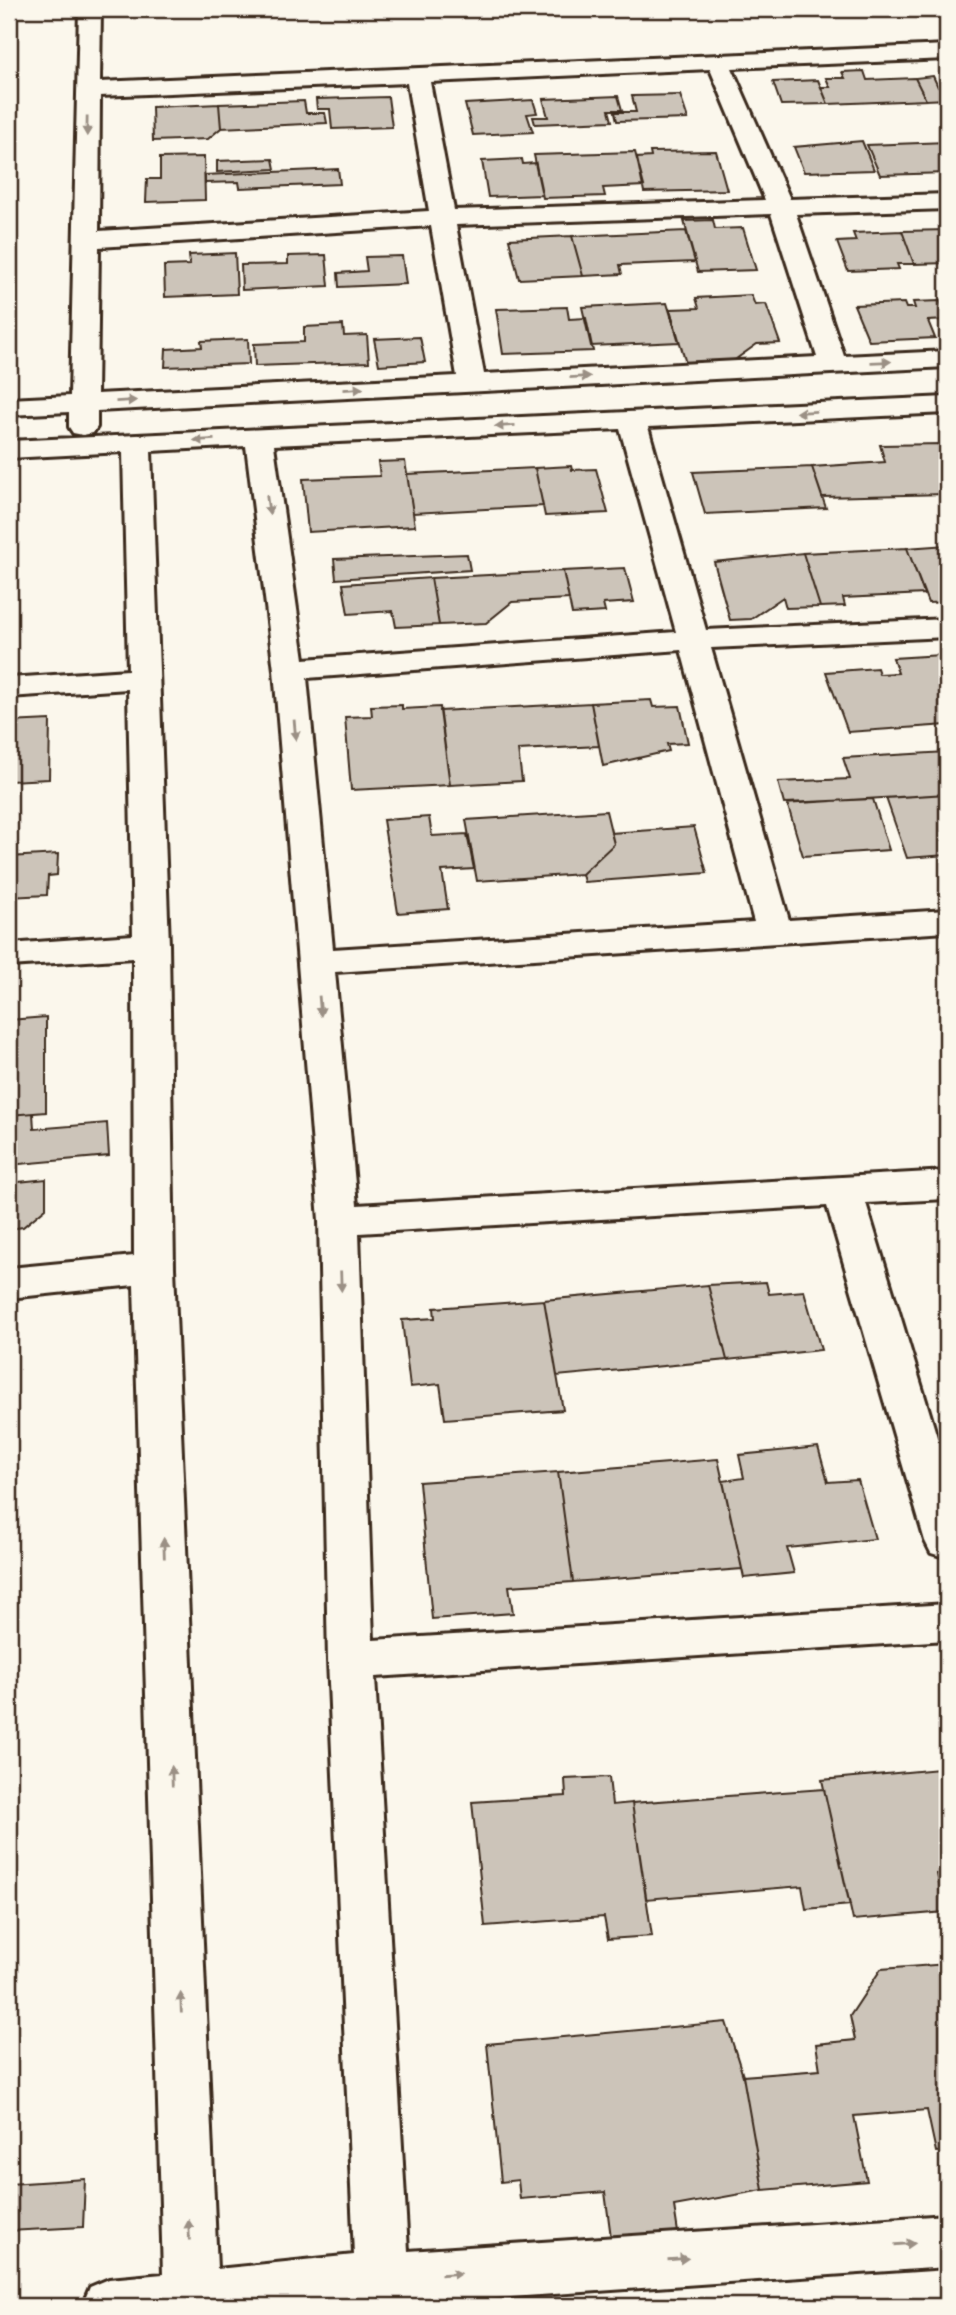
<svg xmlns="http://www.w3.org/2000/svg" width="956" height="2315" viewBox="0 0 956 2315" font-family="Kalam,sans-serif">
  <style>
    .building { fill: #ccc4b9; stroke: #3b2a1e; stroke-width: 2 }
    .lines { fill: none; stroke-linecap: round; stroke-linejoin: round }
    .minor-casing { stroke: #3b2a1e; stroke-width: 6 }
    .minor { fill: #fbf7ec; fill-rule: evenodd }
    .oneway { fill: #9b9085 }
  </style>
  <rect width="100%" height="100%" fill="#fbf7ec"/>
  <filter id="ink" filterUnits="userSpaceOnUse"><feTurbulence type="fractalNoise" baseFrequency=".0143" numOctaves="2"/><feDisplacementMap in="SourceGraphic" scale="14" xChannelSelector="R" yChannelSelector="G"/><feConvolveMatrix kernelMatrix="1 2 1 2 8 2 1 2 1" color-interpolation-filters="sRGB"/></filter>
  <g filter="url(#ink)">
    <!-- building -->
    <path class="building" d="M 864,71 L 867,80 L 915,78 L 926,100 L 828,104 L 821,87 L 830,87 L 826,78 L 845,78 L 842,72 Z
      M 933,76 L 938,87 L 947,87 L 947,99 L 926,100 L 915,78 Z
      M 818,80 L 828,104 L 781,105 L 773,82 Z
      M 618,96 L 622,110 L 609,110 L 612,121 L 535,124 L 533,117 L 548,117 L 543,99 Z
      M 632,96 L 680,95 L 688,119 L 617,121 L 615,112 L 636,112 Z
      M 388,97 L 392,127 L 332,129 L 330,109 L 317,109 L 316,99 Z
      M 533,100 L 537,113 L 527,114 L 533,132 L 473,135 L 465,104 Z
      M 304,101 L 306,113 L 325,113 L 327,123 L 221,128 L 219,104 Z
      M 219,104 L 221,128 L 208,139 L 153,141 L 152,107 Z
      M 862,141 L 874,170 L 804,172 L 794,147 Z
      M 947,142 L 947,173 L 880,175 L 867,145 Z
      M 716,151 L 727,190 L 644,192 L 637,158 L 651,157 L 650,152 Z
      M 635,152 L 644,186 L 603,188 L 605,196 L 543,198 L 534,155 Z
      M 204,157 L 205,200 L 146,202 L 147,179 L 160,179 L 160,158 Z
      M 273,159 L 275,169 L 217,172 L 217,161 Z
      M 522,159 L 523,164 L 535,163 L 542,195 L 488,197 L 482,161 Z
      M 338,169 L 340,184 L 240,188 L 239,182 L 205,183 L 205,175 Z
      M 713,220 L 715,229 L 743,228 L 756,270 L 698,272 L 684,221 Z
      M 947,230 L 947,263 L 914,264 L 902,231 Z
      M 686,231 L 695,262 L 620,265 L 622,274 L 583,276 L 572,236 Z
      M 902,231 L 914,264 L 897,264 L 899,269 L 848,271 L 837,242 L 856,241 L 853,233 Z
      M 572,236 L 583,276 L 519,279 L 509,239 Z
      M 235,253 L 237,294 L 165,297 L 164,266 L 190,265 L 189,255 Z
      M 326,255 L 329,286 L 242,290 L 241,265 L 288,264 L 288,256 Z
      M 402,256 L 406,284 L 339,287 L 338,273 L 367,271 L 365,257 Z
      M 751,295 L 755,305 L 766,304 L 780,343 L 757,344 L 729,364 L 687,367 L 670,309 L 699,308 L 696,298 Z
      M 940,301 L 947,320 L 928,321 L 935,338 L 869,341 L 854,305 L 904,303 L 906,308 L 915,308 L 913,302 Z
      M 667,303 L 679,342 L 591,346 L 582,307 Z
      M 567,307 L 569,319 L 586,318 L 593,351 L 503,354 L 496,309 Z
      M 343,325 L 344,336 L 367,335 L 369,362 L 255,366 L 254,344 L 304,342 L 304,327 Z
      M 420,337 L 425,362 L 379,365 L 374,339 Z
      M 248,339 L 249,364 L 165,367 L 166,349 L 202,347 L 201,341 Z
      M 942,444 L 947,457 L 947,494 L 822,497 L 812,467 L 885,462 L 880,445 Z
      M 405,461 L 415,526 L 308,532 L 303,479 L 380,476 L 378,462 Z
      M 571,466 L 572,470 L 596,469 L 608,513 L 545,516 L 535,468 Z
      M 812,467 L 826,508 L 705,514 L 693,472 Z
      M 535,468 L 543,506 L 413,513 L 407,474 Z
      M 947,545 L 947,602 L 928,603 L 907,548 Z
      M 907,548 L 924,594 L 843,598 L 845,606 L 820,607 L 803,553 Z
      M 803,553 L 820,607 L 786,608 L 783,597 L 751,619 L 730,620 L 714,562 Z
      M 467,554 L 470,570 L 336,579 L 334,559 Z
      M 625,568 L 634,602 L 603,604 L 605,612 L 572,614 L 563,571 Z
      M 563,571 L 569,599 L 512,602 L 486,623 L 439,625 L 431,578 Z
      M 431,578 L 439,625 L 396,627 L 393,611 L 348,614 L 343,584 Z
      M 941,655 L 947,669 L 947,725 L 848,732 L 826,672 L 877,668 L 879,674 L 898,673 L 893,658 Z
      M 651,700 L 653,707 L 680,706 L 688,743 L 667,744 L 669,751 L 603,766 L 591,703 Z
      M 591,703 L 599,746 L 518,750 L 522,781 L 450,785 L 440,711 Z
      M 402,705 L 402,709 L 440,707 L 450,785 L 351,790 L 345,717 L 372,716 L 371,706 Z
      M 50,720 L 49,779 L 9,781 L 9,722 Z
      M 947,752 L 947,794 L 784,804 L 778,782 L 850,779 L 843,758 Z
      M 947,794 L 947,855 L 907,858 L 886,798 Z
      M 873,799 L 889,850 L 803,856 L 787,803 Z
      M 606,811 L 614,844 L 582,874 L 477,881 L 466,820 Z
      M 429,817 L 432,836 L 467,834 L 474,869 L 442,871 L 448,909 L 398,913 L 383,820 Z
      M 694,827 L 707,873 L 584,882 L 582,874 L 614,844 L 611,833 Z
      M 58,854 L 57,875 L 48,876 L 47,895 L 9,897 L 9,857 Z
      M 46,1017 L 46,1112 L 9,1115 L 9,1020 Z
      M 33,1113 L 34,1129 L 107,1123 L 109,1156 L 9,1165 L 9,1115 Z
      M 46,1179 L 46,1208 L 23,1227 L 9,1229 L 9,1183 Z
      M 766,1282 L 769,1294 L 804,1291 L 821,1350 L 727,1360 L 708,1285 Z
      M 708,1285 L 727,1360 L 557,1376 L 544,1300 Z
      M 544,1300 L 563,1410 L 445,1419 L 440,1384 L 410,1387 L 402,1320 L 435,1318 L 434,1308 Z
      M 818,1447 L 828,1482 L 858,1480 L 875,1539 L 787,1548 L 794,1573 L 744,1578 L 723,1481 L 744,1478 L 739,1455 Z
      M 718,1459 L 742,1569 L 573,1582 L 558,1472 Z
      M 558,1472 L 573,1582 L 509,1586 L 513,1613 L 432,1619 L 419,1482 Z
      M 939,1769 L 947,1800 L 947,1873 L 937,1874 L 945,1912 L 853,1920 L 822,1780 Z
      M 609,1777 L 612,1805 L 632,1803 L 652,1936 L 608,1939 L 604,1917 L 485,1926 L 472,1802 L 566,1796 L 565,1779 Z
      M 824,1789 L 850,1905 L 806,1909 L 802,1886 L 646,1899 L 632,1803 Z
      M 947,1964 L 947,2151 L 936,2152 L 927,2110 L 854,2116 L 867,2181 L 763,2190 L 743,2076 L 820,2070 L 816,2044 L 855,2040 L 850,2016 L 881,1969 Z
      M 726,2022 L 743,2076 L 763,2190 L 674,2206 L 679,2239 L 612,2245 L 605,2192 L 520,2199 L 518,2180 L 501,2182 L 487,2044 Z
      M 85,2179 L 83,2227 L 9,2231 L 9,2184 Z"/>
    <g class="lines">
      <!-- minor casing -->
      <g class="minor-casing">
        <path id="minor" d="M 79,9 L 101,9 L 100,82 L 947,45 L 947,59 L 732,68 L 790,199 L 947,194 L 947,209 L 796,214 L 844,356 L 947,351 L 947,367 L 97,411 L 97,427 L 93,433 L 83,435 L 73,433 L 69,427 L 69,412 L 9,415 L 9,399 L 70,396 ZM 710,69 L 765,200 L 454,210 L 430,82 ZM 407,83 L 429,211 L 99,231 L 100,96 ZM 771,214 L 817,357 L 484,374 L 456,225 ZM 431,226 L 457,376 L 97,394 L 99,247 Z
          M 947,397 L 947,413 L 648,427 L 706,630 L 947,619 L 947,637 L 711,648 L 789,920 L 947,910 L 947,932 L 335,972 L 357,1205 L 947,1171 L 947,1199 L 866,1203 L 947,1470 L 947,1558 L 931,1553 L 925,1541 L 827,1206 L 359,1233 L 373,1640 L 947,1604 L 947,1640 L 375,1677 L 408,2251 L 947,2215 L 947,2267 L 411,2304 L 411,2306 L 82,2306 L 90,2287 L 109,2279 L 163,2274 L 134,1285 L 9,1298 L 9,1268 L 134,1256 L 133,958 L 9,966 L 9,944 L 133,935 L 128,689 L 9,697 L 9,678 L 128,670 L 123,452 L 9,458 L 9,441 ZM 620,429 L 676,632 L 304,659 L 274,445 ZM 246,446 L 274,670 L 319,1220 L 328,1660 L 354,2255 L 217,2269 L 174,1268 L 169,945 L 151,451 ZM 681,650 L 754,922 L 333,949 L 307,678 Z"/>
      </g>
      <!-- minor -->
      <use href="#minor" class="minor"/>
    </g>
    <!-- one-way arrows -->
    <defs><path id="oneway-solid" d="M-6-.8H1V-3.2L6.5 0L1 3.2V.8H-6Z" transform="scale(1.75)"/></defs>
    <g class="oneway">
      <use href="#oneway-solid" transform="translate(87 126) rotate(91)"/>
      <use href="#oneway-solid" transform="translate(881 362) rotate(-2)"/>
      <use href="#oneway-solid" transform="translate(580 377) rotate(-3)"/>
      <use href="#oneway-solid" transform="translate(353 389) rotate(-3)"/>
      <use href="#oneway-solid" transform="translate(126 401) rotate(-3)"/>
      <use href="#oneway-solid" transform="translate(806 412) rotate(177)"/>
      <use href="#oneway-solid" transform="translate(505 426) rotate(177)"/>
      <use href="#oneway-solid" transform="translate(204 440) rotate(177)"/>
      <use href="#oneway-solid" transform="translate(268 505) rotate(82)"/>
      <use href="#oneway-solid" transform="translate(295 730) rotate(85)"/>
      <use href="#oneway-solid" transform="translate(320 1006) rotate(85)"/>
      <use href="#oneway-solid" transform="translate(341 1281) rotate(88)"/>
      <use href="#oneway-solid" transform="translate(164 1548) rotate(-92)"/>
      <use href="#oneway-solid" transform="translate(172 1776) rotate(-92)"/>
      <use href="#oneway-solid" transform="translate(181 2003) rotate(-92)"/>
      <use href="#oneway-solid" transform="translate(189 2230) rotate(-92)"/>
      <use href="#oneway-solid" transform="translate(905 2244) rotate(-4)"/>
      <use href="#oneway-solid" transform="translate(678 2259) rotate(-4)"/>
      <use href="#oneway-solid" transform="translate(451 2274) rotate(-4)"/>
    </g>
  </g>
  <!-- margin -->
  <rect width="956" height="2315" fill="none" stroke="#fbf7ec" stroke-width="35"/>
  <rect x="18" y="18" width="921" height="2280" fill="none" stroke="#3b2a1e" stroke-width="2.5" filter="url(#ink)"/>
</svg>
